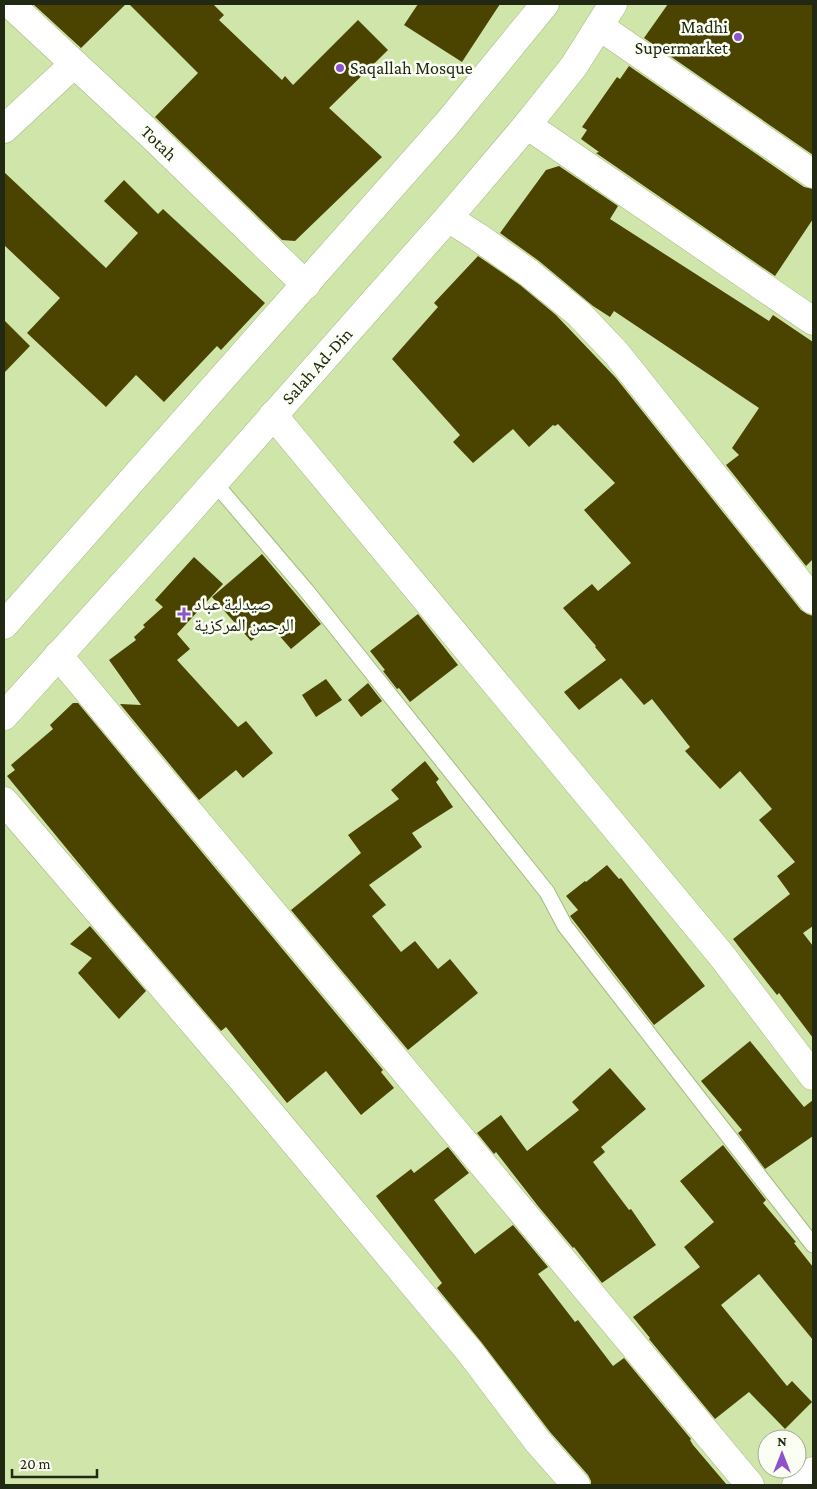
<svg xmlns="http://www.w3.org/2000/svg" width="817" height="1489" viewBox="0 0 817 1489" font-family="'Crimson Pro','Noto Naskh Arabic',serif">
  <style>
    .building { fill: #4a4400 }
    .lines { fill: none; stroke-linecap: round; stroke-linejoin: round }
    .service-casing { stroke: #a6ba81; stroke-width: 17 }
    .minor-casing { stroke: #a6ba81; stroke-width: 29 }
    .trunk-casing { stroke: #a6ba81; stroke-width: 29 }
    .service { stroke: #fff; stroke-width: 15 }
    .minor { stroke: #fff; stroke-width: 28 }
    .trunk { stroke: #fff; stroke-width: 28 }
    .poi-dot { fill: #8e53ca; stroke: #fafef3; stroke-width: 2 }
    .labels { text-anchor: middle; dominant-baseline: central; stroke-width: 5; stroke-linejoin: round; paint-order: stroke }
    .poi-label { font-size: 18px; fill: #212912; stroke: #fafef3; text-anchor: start }
    .street-label { font-size: 18px; fill: #212912; stroke: #fafef3 }
  </style>
  <rect width="100%" height="100%" fill="#d0e5aa"/>
  <!-- building -->
  <path class="building" d="M 33,4 L 126,4 L 81,48 Z
    M 129,4 L 213,4 L 224,15 L 219,20 L 282,80 L 285,76 L 293,85 L 358,20 L 388,50 L 329,108 L 382,157 L 295,241 L 282,240 L 155,117 L 198,73 Z
    M 418,4 L 500,4 L 462,62 L 404,25 Z
    M 668,4 L 813,4 L 813,155 L 644,38 Z
    M 629,66 L 804,187 L 813,189 L 813,219 L 775,276 L 596,153 L 599,152 L 581,139 L 587,130 L 582,127 L 617,77 L 620,79 Z
    M 559,166 L 618,206 L 610,219 L 769,321 L 773,315 L 813,342 L 813,559 L 806,566 L 726,465 L 739,455 L 732,448 L 759,408 L 614,311 L 610,317 L 593,306 L 539,261 L 500,233 L 546,170 Z
    M 4,172 L 106,268 L 138,233 L 104,201 L 124,180 L 158,214 L 163,209 L 265,303 L 221,350 L 217,346 L 164,402 L 136,375 L 106,407 L 27,333 L 60,298 L 4,245 Z
    M 478,256 L 520,285 L 556,315 L 616,378 L 801,610 L 807,614 L 813,616 L 813,926 L 803,933 L 813,946 L 813,1038 L 779,993 L 777,995 L 733,939 L 790,894 L 777,876 L 795,862 L 759,820 L 772,809 L 740,771 L 720,789 L 685,751 L 690,747 L 652,699 L 644,705 L 621,678 L 579,710 L 564,692 L 606,660 L 595,647 L 596,646 L 563,608 L 592,584 L 598,591 L 631,563 L 584,510 L 615,483 L 558,424 L 555,426 L 553,425 L 529,447 L 513,429 L 473,463 L 453,442 L 460,435 L 392,359 L 438,307 L 434,303 Z
    M 4,320 L 30,346 L 4,373 Z
    M 262,554 L 321,624 L 291,649 L 270,625 L 251,641 L 212,597 Z
    M 194,557 L 223,584 L 177,634 L 190,649 L 177,660 L 238,727 L 246,721 L 273,753 L 243,778 L 236,770 L 199,800 L 120,704 L 141,705 L 109,660 L 136,640 L 134,637 L 145,627 L 143,625 L 163,607 L 155,600 Z
    M 418,614 L 458,665 L 410,702 L 399,688 L 397,689 L 383,671 L 385,670 L 370,651 Z
    M 326,679 L 342,700 L 316,717 L 302,695 Z
    M 368,683 L 382,701 L 361,717 L 348,700 Z
    M 73,703 L 78,703 L 383,1070 L 381,1072 L 394,1088 L 361,1115 L 326,1071 L 287,1103 L 226,1027 L 221,1031 L 113,905 L 7,776 L 15,770 L 11,765 L 53,729 L 50,725 Z
    M 425,761 L 439,779 L 436,782 L 453,807 L 412,833 L 422,847 L 369,885 L 386,905 L 372,916 L 401,952 L 415,941 L 438,969 L 450,959 L 478,993 L 408,1050 L 291,910 L 361,853 L 348,835 L 399,799 L 391,790 Z
    M 607,865 L 619,879 L 621,878 L 705,986 L 654,1025 L 570,916 L 578,910 L 566,896 L 585,881 L 586,882 Z
    M 90,926 L 146,991 L 119,1019 L 78,973 L 92,958 L 70,944 Z
    M 750,1041 L 804,1107 L 813,1100 L 813,1136 L 765,1169 L 738,1133 L 742,1130 L 701,1081 Z
    M 610,1068 L 646,1109 L 601,1147 L 605,1152 L 593,1162 L 629,1210 L 631,1209 L 656,1245 L 602,1283 L 574,1247 L 573,1248 L 538,1206 L 496,1152 L 494,1154 L 477,1133 L 501,1115 L 527,1151 L 579,1110 L 572,1102 Z
    M 723,1145 L 766,1200 L 763,1203 L 796,1242 L 794,1243 L 813,1267 L 813,1340 L 759,1274 L 721,1305 L 787,1386 L 792,1381 L 812,1402 L 785,1429 L 749,1392 L 715,1419 L 649,1339 L 650,1338 L 633,1317 L 700,1267 L 684,1247 L 714,1222 L 680,1181 Z
    M 448,1147 L 469,1173 L 434,1200 L 475,1254 L 513,1225 L 548,1267 L 538,1274 L 575,1322 L 578,1320 L 613,1366 L 624,1358 L 691,1439 L 690,1440 L 693,1445 L 727,1485 L 591,1485 L 591,1481 L 588,1475 L 550,1432 L 482,1343 L 437,1288 L 442,1283 L 376,1196 L 411,1169 L 414,1173 Z"/>
  <g class="lines">
    <!-- service casing -->
    <g class="service-casing">
      <path id="service" d="M 214,482 L 306,590 L 547,892 L 565,926 L 813,1245"/>
    </g>
    <!-- minor casing -->
    <g class="minor-casing">
      <path id="minor" d="M 10,4 L 150,134 L 306,285
        M 599,26 L 813,174
        M 527,125 L 813,321
        M 4,129 L 74,64
        M 448,218 L 478,237 L 529,273 L 579,314 L 617,354 L 813,600
        M 273,415 L 722,956 L 813,1076
        M 58,655 L 750,1485
        M 4,801 L 245,1083 L 470,1352 L 538,1442 L 576,1485
        M 796,1485 L 813,1471"/>
    </g>
    <!-- trunk casing -->
    <g class="trunk-casing">
      <path id="trunk" d="M 4,625 L 446,125 L 545,4
        M 4,716 L 183,518 L 448,218 L 527,125 L 574,66 L 613,4"/>
    </g>
    <!-- service -->
    <use href="#service" class="service"/>
    <!-- minor -->
    <use href="#minor" class="minor"/>
    <!-- trunk -->
    <use href="#trunk" class="trunk"/>
  </g>
  <!-- markers -->
  <g class="poi-dot">
    <circle cx="738" cy="37" r="5"/>
    <circle cx="340" cy="68" r="5"/>
    <path d="M181.5 606.5h5v5h5v5h-5v5h-5v-5h-5v-5h5z"/>
  </g>
  <g class="labels">
    <!-- poi labels -->
    <g class="poi-label">
      <text x="728" y="27" text-anchor="end">Madhi<tspan x="728" dy="21">Supermarket</tspan></text>
      <text x="350" y="68">Saqallah Mosque</text>
      <text x="194" y="604">صيدلية عباد<tspan x="194" dy="21">الرحمن المركزية</tspan></text>
    </g>
    <!-- street labels -->
    <g class="street-label">
      <text transform="translate(159 143) rotate(44)">Totah</text>
      <text transform="translate(317 366) rotate(-48)">Salah Ad-Din</text>
    </g>
  </g>
  <!-- border -->
  <rect width="817" height="1489" fill="none" stroke="#212912" stroke-width="10"/>
  <!-- north arrow -->
  <g transform="translate(782 1454)"><circle r="24" fill="#fafef3" stroke="#a3a999"/>
  <path d="M0-4L9 19L0 12L-9 19Z" fill="#8e53ca"/>
  <text y="-8" font-size="14" font-weight="bold" text-anchor="middle" fill="#212912">N</text>
  </g>
  <!-- scale -->
  <path d="M12 1469v8h85v-8" fill="none" stroke="#212912" stroke-width="2.5"/>
  <text x="20" y="1469" font-size="15" fill="#212912" stroke="#fafef3" stroke-width="4" paint-order="stroke">20 m</text>
</svg>
